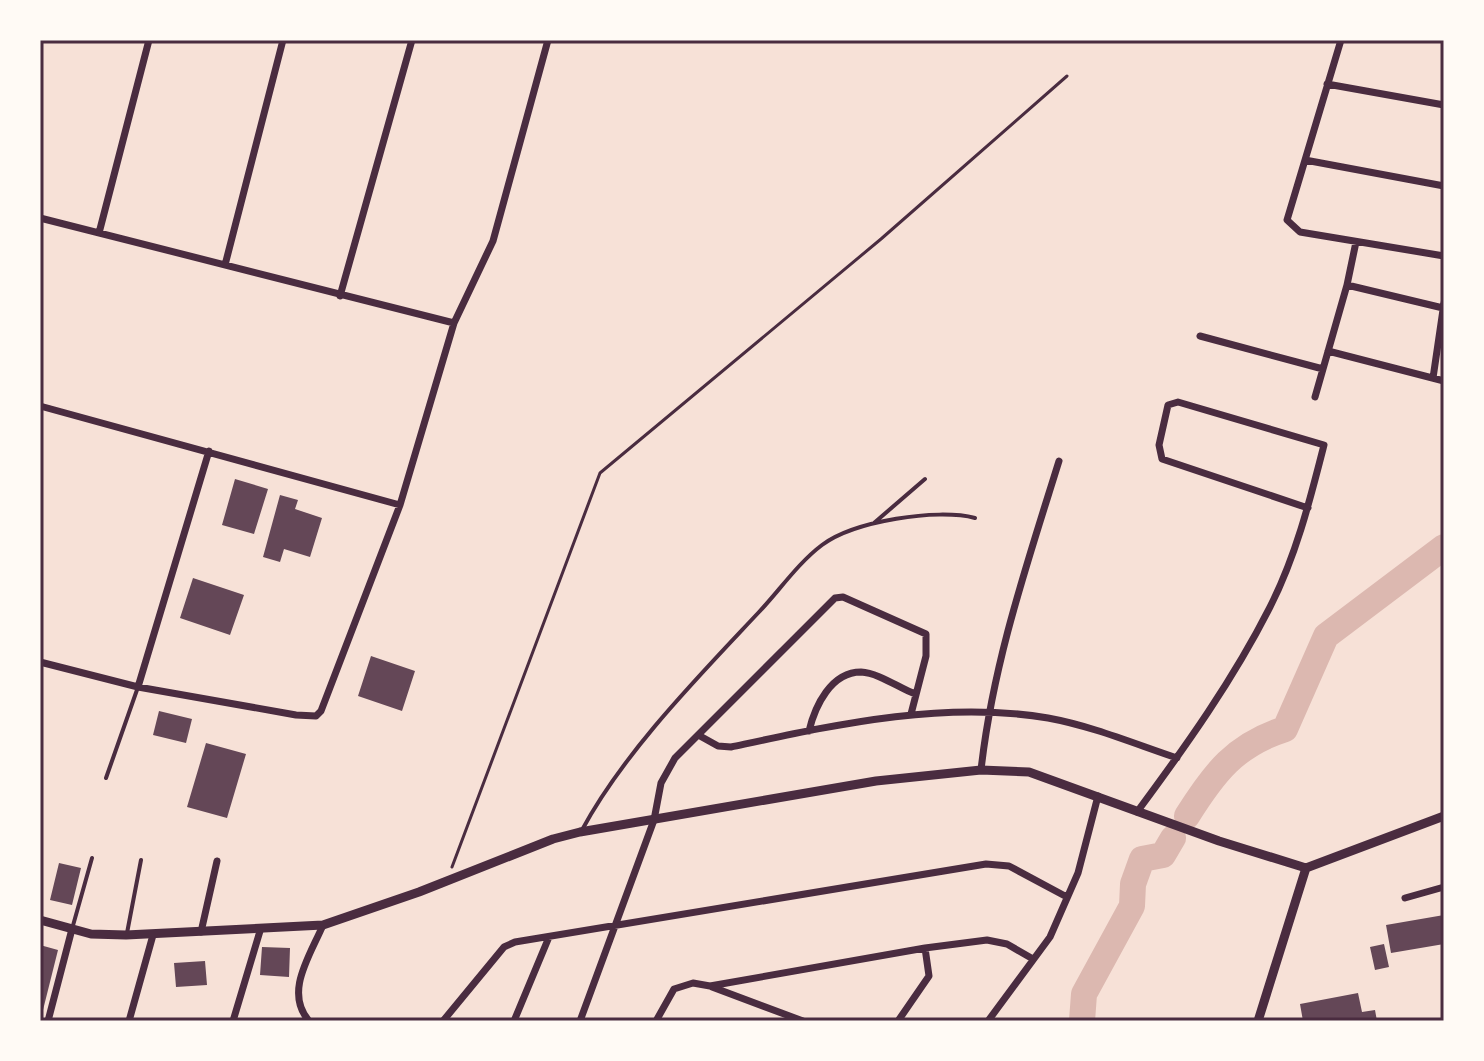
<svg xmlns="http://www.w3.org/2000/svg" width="1484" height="1061" viewBox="0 0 1484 1061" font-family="'Crimson Pro',serif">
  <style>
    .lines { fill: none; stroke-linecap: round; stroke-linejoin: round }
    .river { stroke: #dcb8b0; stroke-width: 26 }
    .building { fill: #644757 }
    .path { stroke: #4a2c40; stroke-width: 3 }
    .service { stroke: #4a2c40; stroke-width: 4 }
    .minor { stroke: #4a2c40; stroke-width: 7 }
    .tertiary { stroke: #4a2c40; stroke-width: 9 }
    .neatline { fill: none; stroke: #4a2c40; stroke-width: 3 }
  </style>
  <rect width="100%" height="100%" fill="#f7e1d7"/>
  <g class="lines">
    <!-- river -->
    <path class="river" d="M 1187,816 C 1214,773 1235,745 1285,729 L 1326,636 L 1444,547
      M 1082,1021 L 1084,994 L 1132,906 L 1133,884 L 1142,859 L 1163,855 L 1173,838"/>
  </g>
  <!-- building -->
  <path class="building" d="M 235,479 L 268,489 L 254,534 L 222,525 Z
    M 280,495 L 298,500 L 295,509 L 322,518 L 310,557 L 284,549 L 280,562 L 263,557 Z
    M 193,578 L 244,595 L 230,635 L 180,618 Z
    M 371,656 L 415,671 L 402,711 L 358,696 Z
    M 159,711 L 192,719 L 186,743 L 153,735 Z
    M 206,743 L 246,754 L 227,818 L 187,807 Z
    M 59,863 L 81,868 L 72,905 L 50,900 Z
    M 1444,915 L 1444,944 L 1391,953 L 1386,925 Z
    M 1384,944 L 1389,967 L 1375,970 L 1370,947 Z
    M 40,945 L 58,950 L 43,1010 L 40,1009 Z
    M 262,947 L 290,948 L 289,977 L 260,975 Z
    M 205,961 L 207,985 L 176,987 L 174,963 Z
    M 1358,993 L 1362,1012 L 1375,1010 L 1377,1021 L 1303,1021 L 1300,1004 Z"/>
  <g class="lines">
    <!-- path -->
    <path class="path" d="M 452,867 L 600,473 L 881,239 L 1067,76"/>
    <!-- service -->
    <path class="service" d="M 874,523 L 925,479
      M 106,778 L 138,687
      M 582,830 C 624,752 698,677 759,612 C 779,591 798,563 822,545 C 854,521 937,508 975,518
      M 72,929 L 92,858
      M 127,933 L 141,860"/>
    <!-- minor -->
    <path class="minor" d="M 1341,40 L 1287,220 L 1300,232 L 1444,256
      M 1327,84 L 1444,105
      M 1305,160 L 1444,186
      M 40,218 L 454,323
      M 99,233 L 149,40
      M 1356,242 L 1347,285 L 1443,308
      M 225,265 L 283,40
      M 340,296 L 412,40
      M 1200,336 L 1323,369
      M 1328,351 L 1444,381
      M 1433,378 L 1444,303
      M 1315,397 L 1347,285
      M 40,406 L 400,505
      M 40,662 L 138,687 L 296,715 L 316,716 L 321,711 L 400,505 L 454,323 L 493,241 L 548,40
      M 138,687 L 209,451
      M 809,731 C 815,706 831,672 861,672 C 879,673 899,688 915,694
      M 700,736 L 718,746 L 731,747 C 834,725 942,700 1048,718 C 1092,726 1135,744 1177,758
      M 981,770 C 993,663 1027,564 1059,461
      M 1137,812 C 1186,746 1233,680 1270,607 C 1296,556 1310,500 1324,445 L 1178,402 L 1168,405 L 1159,445 L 1162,459 L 1308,508
      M 1405,898 L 1444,887
      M 201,932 L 217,861
      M 712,987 L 803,1021
      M 48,1021 L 72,929
      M 129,1021 L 153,935
      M 233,1021 L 260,931
      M 309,1021 C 284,992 310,956 323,925
      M 443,1021 L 504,947 L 515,942 L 986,864 L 1009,866 L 1065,896
      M 514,1021 L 549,937
      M 580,1021 L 654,820 L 661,783 L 675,758 L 835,598 L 843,597 L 926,634 L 926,656 L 911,714
      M 656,1021 L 674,989 L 693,983 L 710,986 L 925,948 L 987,940 L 1007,944 L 1033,959
      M 898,1021 L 929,976 L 925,948
      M 988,1021 L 1050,937 L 1078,873 L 1098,796"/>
    <!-- tertiary -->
    <path class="tertiary" d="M 40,920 L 91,934 L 126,935 L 323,925 L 419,892 L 553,839 L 580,832 L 876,781 L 981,770 L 1029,772 L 1219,841 L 1306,868 L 1444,816
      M 1258,1021 L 1306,868"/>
  </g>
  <!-- border -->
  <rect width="1484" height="1061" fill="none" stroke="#fffaf5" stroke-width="84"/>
  <rect x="42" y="42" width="1400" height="977" class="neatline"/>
</svg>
